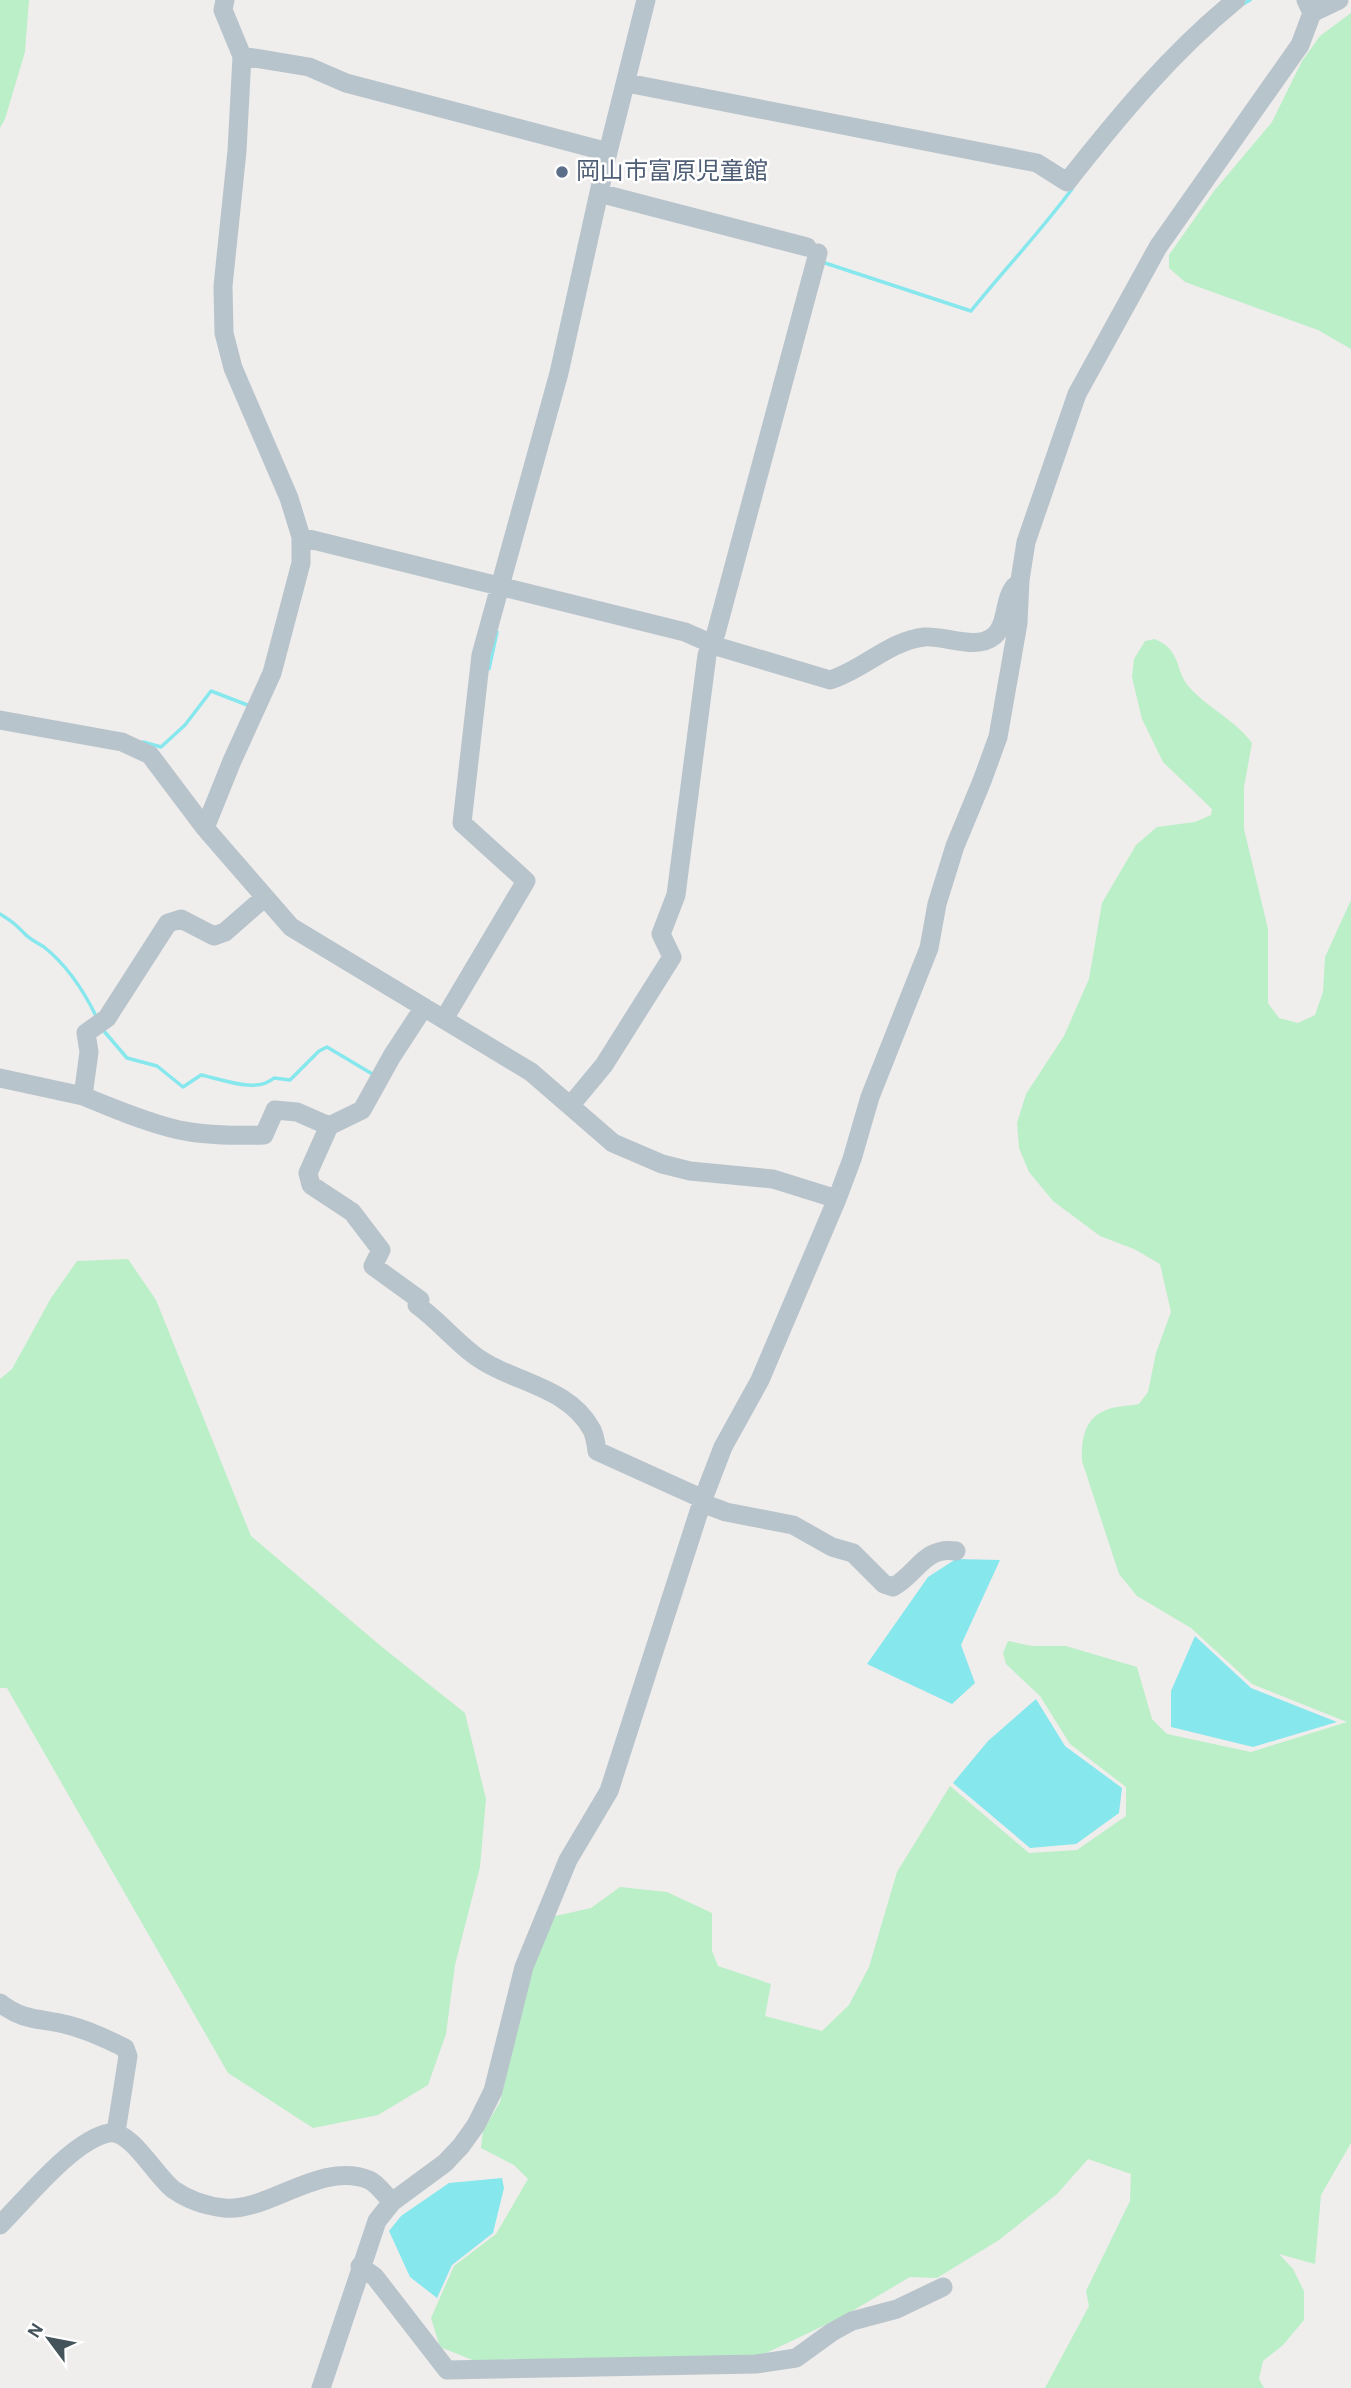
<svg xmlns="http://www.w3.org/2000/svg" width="1351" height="2388" viewBox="0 0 1351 2388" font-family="'Alegreya Sans','Noto Sans JP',sans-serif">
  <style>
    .green { fill: #baefc7 }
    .water { fill: #86e7ed }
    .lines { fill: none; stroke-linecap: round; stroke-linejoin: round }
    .stream { stroke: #86e7ed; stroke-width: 3.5 }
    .minor { stroke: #b8c4cb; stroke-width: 19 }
    .service-dot { fill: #5c6f8a; stroke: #fff; stroke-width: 2.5 }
    .labels { text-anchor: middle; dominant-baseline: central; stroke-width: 5; stroke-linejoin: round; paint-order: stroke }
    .service-label { font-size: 24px; fill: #4e5e75; stroke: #fff; text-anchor: start }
  </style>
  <rect width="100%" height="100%" fill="#f0eded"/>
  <!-- green -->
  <path class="green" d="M 0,0 L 29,0 L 25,52 L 5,119 L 0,128 Z
    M 1351,13 L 1351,349 L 1318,330 L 1185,282 L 1169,268 L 1169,255 L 1214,191 L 1272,122 L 1302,61 L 1320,36 Z
    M 1155,639 C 1183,652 1174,670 1189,687 C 1208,708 1235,720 1252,743 L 1244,787 L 1244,829 L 1268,929 L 1268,1003 L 1279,1018 L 1298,1023 L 1315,1015 L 1323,992 L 1325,957 L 1351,900 L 1351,2143 L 1321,2195 L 1315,2264 L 1279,2254 L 1293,2269 L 1304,2291 L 1304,2320 L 1283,2345 L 1263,2361 L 1259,2379 L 1264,2388 L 1045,2388 L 1089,2306 L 1086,2291 L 1130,2201 L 1131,2174 L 1088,2159 L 1057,2194 L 999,2240 L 937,2278 L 910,2277 L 842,2317 L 745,2363 L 506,2359 L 480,2363 L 440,2347 L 431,2318 L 454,2266 L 496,2234 L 528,2179 L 514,2165 L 481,2148 L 483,2131 L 500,2102 L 531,1970 L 551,1917 L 591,1908 L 620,1887 L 667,1892 L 712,1913 L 712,1951 L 718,1966 L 771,1984 L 765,2016 L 822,2031 L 849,2005 L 869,1967 L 897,1872 L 950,1786 L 1029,1853 L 1077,1850 L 1126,1816 L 1126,1787 L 1070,1744 L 1040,1696 L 1006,1664 L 1003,1653 L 1008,1641 L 1032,1646 L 1066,1646 L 1137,1667 L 1152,1719 L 1167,1734 L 1251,1752 L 1347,1722 L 1252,1684 L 1191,1628 L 1137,1596 L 1119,1574 L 1082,1461 C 1081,1442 1084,1419 1104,1411 C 1114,1406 1128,1406 1139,1404 L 1148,1392 L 1156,1353 L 1171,1312 L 1160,1264 L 1134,1249 L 1100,1236 L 1053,1201 L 1029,1172 L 1019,1148 L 1017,1123 L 1026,1094 L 1064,1036 L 1089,979 L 1102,903 L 1136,845 L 1157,827 L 1195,822 L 1211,815 L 1212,809 L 1163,762 L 1142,719 L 1132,677 L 1134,659 L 1145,641 Z
    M 128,1259 L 156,1300 L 251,1536 L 382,1647 L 465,1713 L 486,1799 L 480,1867 L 455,1965 L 446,2034 L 428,2085 L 378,2115 L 313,2128 L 228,2073 L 7,1688 L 0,1688 L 0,1379 L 12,1369 L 51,1298 L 77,1261 Z"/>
  <!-- water -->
  <path class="water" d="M 956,1559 L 1000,1560 L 961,1645 L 975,1683 L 952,1704 L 867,1664 L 928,1577 Z
    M 1195,1636 L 1251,1688 L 1337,1722 L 1253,1747 L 1171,1727 L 1171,1691 Z
    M 1036,1699 L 1065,1746 L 1122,1788 L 1119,1813 L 1076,1844 L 1030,1848 L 953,1783 L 988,1741 Z
    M 502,2178 L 504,2188 L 493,2233 L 452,2265 L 437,2298 L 410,2277 L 389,2231 L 401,2216 L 449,2183 Z"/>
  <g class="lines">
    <!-- stream -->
    <path class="stream" d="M 1243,4 L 1250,0
      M 822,262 L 971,311 C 1004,270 1041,231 1072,189
      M 489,669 L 497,632
      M 143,742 L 161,747 L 185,725 L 211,691 L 250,706
      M 0,914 C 13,922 16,925 26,935 C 31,940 38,943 44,947 C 68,966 84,991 97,1018
      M 103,1030 L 127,1058 L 157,1066 L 183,1087 L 201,1075 C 222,1079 256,1094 274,1078 L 290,1080 L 319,1051 L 327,1047 L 374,1075"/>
    <!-- minor -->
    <path class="minor" d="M 1312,13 L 1339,0
      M 242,56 L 309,67 L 346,83 L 608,152
      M 627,83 L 1037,163 L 1067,182 C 1119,116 1171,53 1236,0
      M 599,193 L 807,247
      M 301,537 L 685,632 L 719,647 L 830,680 C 863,670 889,641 924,637 C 945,635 976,651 994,636 C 1008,624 1003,600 1015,586
      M 0,720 L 122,742 L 150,755 L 205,828 L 291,927 L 531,1072 L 613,1143 L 662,1164 L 690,1171 L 773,1179 L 837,1199
      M 205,828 L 232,761 L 272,673 L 301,563 L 301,537 L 289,498 L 233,368 L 224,333 L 223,286 L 237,151 L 242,56 L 223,10 L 225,0
      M 265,897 L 225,932 L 214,936 L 181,919 L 168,923 L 107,1018 L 86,1033 L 89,1052 L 83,1096 C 112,1108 141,1120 171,1128 C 200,1136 234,1136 264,1135 L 275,1110 L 297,1112 L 329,1126 L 362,1110 L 392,1056 L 424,1007
      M 444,1019 L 526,881 L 462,823 L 481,655 L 559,373 L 608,152 L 646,0
      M 0,1078 L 83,1096
      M 570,1106 L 604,1065 L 672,957 L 661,934 L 676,895 L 707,655 L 716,633 L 818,253
      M 329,1126 L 308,1173 L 311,1185 L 352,1212 L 381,1250 L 373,1266 L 420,1300 L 417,1305 C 438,1320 454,1340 474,1355 C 511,1383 568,1385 592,1430 C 595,1436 596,1444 597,1451 L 703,1499
      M 702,1503 L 726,1512 L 793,1525 L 832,1547 L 853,1553 L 884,1584 L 893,1587 C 917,1574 924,1546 956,1551
      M 0,2003 C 24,2022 42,2018 68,2025 C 88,2030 107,2039 125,2048 L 128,2056 L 116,2132
      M 0,2225 C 27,2198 73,2140 109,2133 C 131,2129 156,2177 174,2190 C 190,2201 206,2206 224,2208 C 267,2213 321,2160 369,2180 C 377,2183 385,2195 392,2202
      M 360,2266 L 375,2277 L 447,2370 L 756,2364 L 796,2358 L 832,2332 L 852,2321 L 897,2309 L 943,2287
      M 321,2388 L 377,2221 L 392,2202 L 445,2163 L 461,2146 L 476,2125 L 493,2091 L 524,1967 L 568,1860 L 609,1791 L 703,1499 L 723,1447 L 760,1380 L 837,1199 L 852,1159 L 870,1097 L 929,948 L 937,904 L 955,846 L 982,781 L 998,737 L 1018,623 L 1020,580 L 1026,542 L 1077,394 L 1158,247 L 1300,45 L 1312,13 L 1306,0"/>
  </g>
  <!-- markers -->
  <circle class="service-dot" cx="562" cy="172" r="7"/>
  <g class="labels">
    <!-- service labels -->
    <g class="service-label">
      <text x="576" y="172">岡山市富原児童館</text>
    </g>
  </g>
  <!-- north arrow -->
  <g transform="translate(49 2339) rotate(302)" stroke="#ffffff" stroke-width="5" paint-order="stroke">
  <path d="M0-5L12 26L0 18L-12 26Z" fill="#45545b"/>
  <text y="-10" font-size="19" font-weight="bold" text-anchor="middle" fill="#45545b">N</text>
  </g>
</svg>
